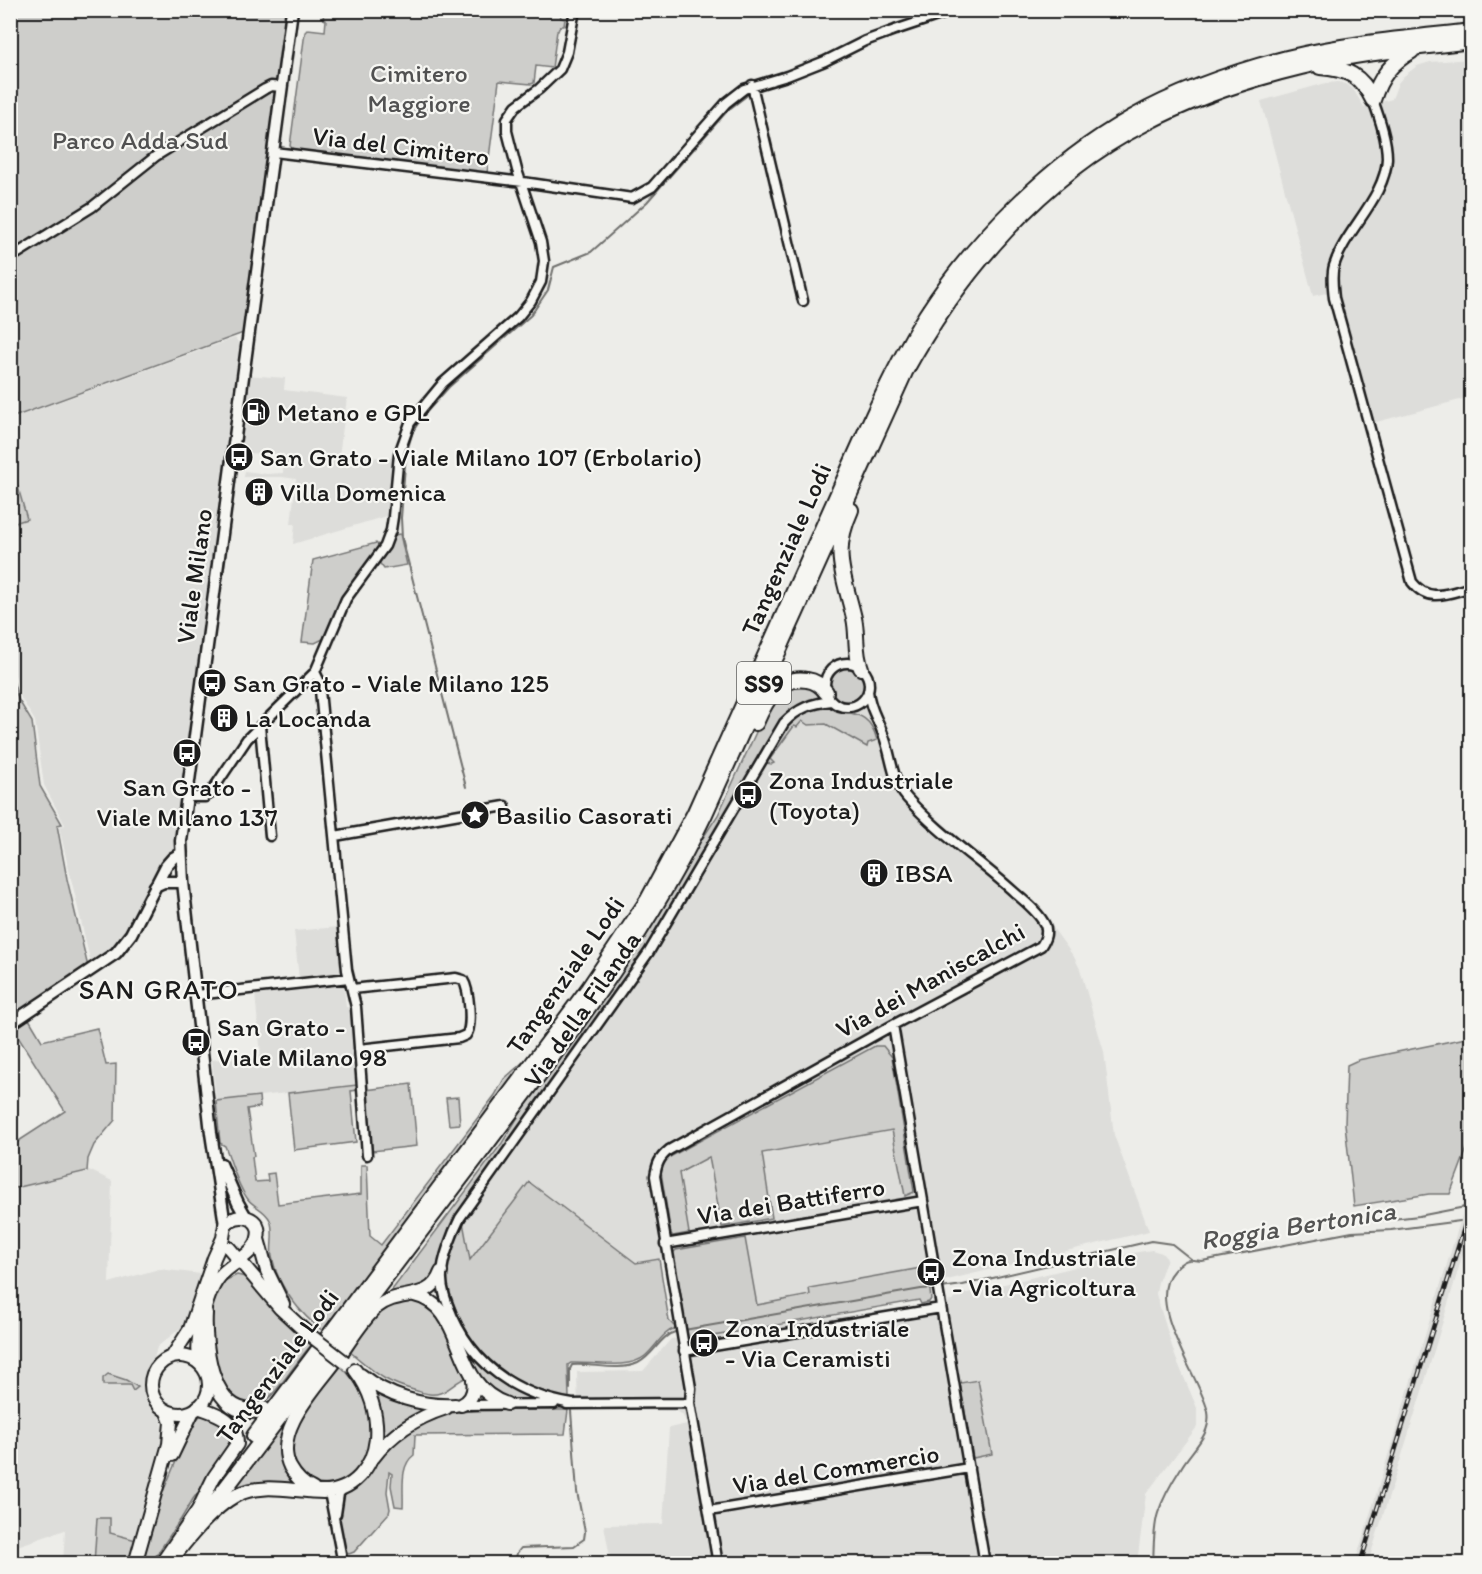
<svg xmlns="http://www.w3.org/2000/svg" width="1482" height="1574" viewBox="0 0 1482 1574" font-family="Itim,sans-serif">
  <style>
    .built { fill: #ddddda }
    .green { fill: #cececb; stroke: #757574; stroke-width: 1.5 }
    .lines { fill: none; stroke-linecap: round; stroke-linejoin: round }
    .stream { stroke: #6f6f6d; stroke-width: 2 }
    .minor-casing { stroke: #1c1c1c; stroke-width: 13 }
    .tertiary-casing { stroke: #1c1c1c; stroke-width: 15 }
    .secondary-casing { stroke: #1c1c1c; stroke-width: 16 }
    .primary-casing { stroke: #1c1c1c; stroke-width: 16 }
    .trunk-casing { stroke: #1c1c1c; stroke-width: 18 }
    .minor { stroke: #f6f6f2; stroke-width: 8 }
    .tertiary { stroke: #f6f6f2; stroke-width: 10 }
    .secondary { stroke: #f6f6f2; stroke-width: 12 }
    .primary { stroke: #f6f6f2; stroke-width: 12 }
    .trunk { stroke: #f6f6f2; stroke-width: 14 }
    .rail-casing { stroke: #1c1c1c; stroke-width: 4.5 }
    .rail { stroke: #f6f6f2; stroke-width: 2; stroke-dasharray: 7; stroke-linecap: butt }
    .primary-bridge-casing { stroke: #1c1c1c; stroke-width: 16; stroke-linecap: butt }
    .primary-bridge { stroke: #f6f6f2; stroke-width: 12 }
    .labels { text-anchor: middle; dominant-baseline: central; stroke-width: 4.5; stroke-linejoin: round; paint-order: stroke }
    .shield { fill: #f6f6f2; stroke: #5d5d5c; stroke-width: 1.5 }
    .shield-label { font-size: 24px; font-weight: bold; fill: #1c1c1c }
    .park-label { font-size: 26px; fill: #515151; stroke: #f6f6f2 }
    .street-label { font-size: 26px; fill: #1c1c1c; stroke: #f6f6f2 }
    .poi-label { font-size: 26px; fill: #1c1c1c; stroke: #f6f6f2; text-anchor: start }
    .water-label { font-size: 27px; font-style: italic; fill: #535352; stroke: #f6f6f2 }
    .quarter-label { font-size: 28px; letter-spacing: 1.5px; fill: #1c1c1c; stroke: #f6f6f2 }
  </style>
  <rect width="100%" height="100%" fill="#edede9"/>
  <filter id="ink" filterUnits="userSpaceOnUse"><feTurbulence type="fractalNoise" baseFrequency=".0167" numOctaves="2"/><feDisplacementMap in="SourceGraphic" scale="12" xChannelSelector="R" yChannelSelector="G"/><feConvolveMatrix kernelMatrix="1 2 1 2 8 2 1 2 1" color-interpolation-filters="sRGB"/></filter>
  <g filter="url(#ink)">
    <!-- built -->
    <path class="built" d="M 1471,59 L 1471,397 L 1365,425 L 1326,293 L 1313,296 L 1261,101 L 1326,83 L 1339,82 L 1348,85 L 1353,89 L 1364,107 L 1392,99 L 1398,83 L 1404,76 L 1417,66 L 1430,62 Z
      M 235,338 L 250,358 L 247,375 L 285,378 L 284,390 L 347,398 L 339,456 L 398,458 L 393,514 L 293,544 L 295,524 L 291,524 L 296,479 L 282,477 L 244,477 L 245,471 L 267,474 L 283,473 L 284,454 L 233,453 L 179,854 L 130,933 L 92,968 L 59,827 L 65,825 L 44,785 L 35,721 L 21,698 L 11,660 L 11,524 L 27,519 L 11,458 L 11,419 Z
      M 819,699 L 835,707 L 843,709 L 874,705 L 889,735 L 902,778 L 910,794 L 1037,906 L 1074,957 L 1080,969 L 1104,1052 L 1114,1135 L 1149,1231 L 943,1281 L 930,1282 L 927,1267 L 810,1288 L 811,1295 L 757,1305 L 674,1253 L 674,1256 L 637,1263 L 529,1182 L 470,1260 L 461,1209 L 645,949 L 777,726 L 793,708 Z
      M 338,927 L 346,1007 L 351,1007 L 357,1085 L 216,1101 L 212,1060 L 261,1055 L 255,994 L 300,989 L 294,931 Z
      M 89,1170 L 112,1181 L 109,1283 L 159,1269 L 201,1274 L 183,1326 L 157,1347 L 144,1398 L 160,1418 L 163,1434 L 136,1540 L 110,1533 L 97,1518 L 94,1563 L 63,1563 L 65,1530 L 11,1548 L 10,1189 Z
      M 1471,1186 L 1471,1227 L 1422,1391 L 1368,1563 L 1355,1563 Z
      M 1152,1250 L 1162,1253 L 1167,1259 L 1158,1282 L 1156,1294 L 1175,1356 L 1197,1408 L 1197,1427 L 1146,1494 L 1137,1563 L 611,1563 L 604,1525 L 663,1524 L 669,1428 L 687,1424 L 682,1414 L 676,1411 L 578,1410 L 577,1372 L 643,1371 L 671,1339 L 952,1301 L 963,1294 L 1138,1252 Z"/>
    <!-- green -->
    <path class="green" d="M 559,10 L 561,18 L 565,19 L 564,26 L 560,26 L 558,31 L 557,31 L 552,68 L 536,66 L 534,83 L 531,84 L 499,81 L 487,173 L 484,175 L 293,149 L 290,146 L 305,32 L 308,29 L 325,31 L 326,20 L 323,19 L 324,11 Z
      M 11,11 L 288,11 L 246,332 L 11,418 Z
      M 10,459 L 27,519 L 11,524 L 10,524 Z
      M 400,534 L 407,565 L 384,569 L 378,561 L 394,535 Z
      M 376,543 L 379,546 L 379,549 L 351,585 L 323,639 L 315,643 L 302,642 L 313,560 Z
      M826 685a19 19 0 1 1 38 0a19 19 0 1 1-38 0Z
      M 10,668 L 18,699 L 32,722 L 40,786 L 62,824 L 57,825 L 67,879 L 88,967 L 10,1021 Z
      M 797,683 L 816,689 L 819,699 L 793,708 L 777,726 L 645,949 L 456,1216 L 437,1272 L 431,1283 L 411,1291 L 394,1292 L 392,1290 L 502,1143 L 534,1091 L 595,1009 L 639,945 L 693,853 L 718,815 L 757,730 L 774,699 Z
      M 827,707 C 851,716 869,709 877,740 L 868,743 L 867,747 L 826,724 L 808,725 L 802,721 L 797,727 L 794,726 L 770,759 L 774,763 L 772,764 L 766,763 L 766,761 C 782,734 791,709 827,707 Z
      M 29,1019 L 42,1041 L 97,1028 L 106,1065 L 116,1064 L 115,1120 L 94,1145 L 88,1159 L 87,1171 L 11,1189 L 11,1146 L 65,1111 L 13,1029 Z
      M 1471,1037 L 1471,1138 L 1450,1194 L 1429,1194 L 1354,1206 L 1345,1124 L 1347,1065 L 1358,1060 Z
      M 875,1046 L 883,1046 L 892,1057 L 914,1192 L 905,1196 L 892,1130 L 762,1153 L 772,1218 L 722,1227 L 709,1157 L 679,1173 L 689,1233 L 673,1236 L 671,1234 L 661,1172 L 662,1165 L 666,1159 Z
      M 522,1063 L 523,1065 L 324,1332 C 300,1314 278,1287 272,1257 C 270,1244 275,1232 270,1220 C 265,1209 253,1207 247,1198 C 236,1183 232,1163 225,1146 L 220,1143 L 216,1101 L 259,1096 L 260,1107 L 247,1109 L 254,1156 L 252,1157 L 255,1182 L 268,1181 L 267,1174 L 274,1173 L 278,1204 L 361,1194 L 361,1165 L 367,1165 L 370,1236 L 381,1245 L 495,1095 L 504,1079 Z
      M 411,1084 L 417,1146 L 372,1151 L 366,1090 Z
      M 357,1085 L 358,1090 L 351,1091 L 356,1142 L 294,1150 L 288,1093 Z
      M 458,1097 L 460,1124 L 449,1125 L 446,1098 Z
      M 529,1182 L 636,1263 L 659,1259 L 669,1321 L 676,1328 C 662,1332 656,1347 645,1356 C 628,1370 592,1362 571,1363 L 568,1365 L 569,1398 C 516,1392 472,1357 455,1307 C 451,1297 447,1286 446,1276 C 446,1263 457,1235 463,1222 L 470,1260 Z
      M 745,1238 L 757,1305 L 810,1295 L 809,1288 L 927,1267 L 931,1299 L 929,1302 L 921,1304 L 919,1300 L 708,1337 L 708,1341 L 693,1343 L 688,1337 L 673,1253 L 676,1250 Z
      M 237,1275 L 245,1277 L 250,1282 L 253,1281 L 277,1315 L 313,1343 C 300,1356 274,1398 262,1403 C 221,1418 208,1348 209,1322 C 210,1307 216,1294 222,1282 Z
      M 411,1299 L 426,1305 L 439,1315 L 468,1377 C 457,1380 450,1390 440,1393 C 432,1396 424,1393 417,1391 C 381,1381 376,1373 349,1351 L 383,1306 Z
      M 465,1350 L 468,1350 L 490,1374 L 532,1400 L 506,1399 L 482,1384 Z
      M 338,1364 C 364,1386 382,1430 363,1463 C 349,1487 311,1495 297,1467 C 295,1463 292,1459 291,1455 C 289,1448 293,1430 295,1424 C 298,1417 305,1411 309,1405 C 318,1391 328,1378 338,1364 Z
      M 108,1374 L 126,1380 L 138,1387 L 133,1391 L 130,1385 L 103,1385 L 103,1378 Z
      M 978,1380 L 992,1454 L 973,1458 L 960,1383 Z
      M 371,1386 L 431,1408 L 381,1444 Z
      M 481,1410 L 568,1410 L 565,1434 L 415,1435 L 414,1455 C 399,1466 404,1489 403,1507 L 395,1506 L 391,1486 L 392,1474 L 389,1472 L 387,1492 L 390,1509 L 389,1513 L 354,1552 L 349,1554 L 344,1552 L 339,1520 L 343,1497 L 373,1467 L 382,1453 L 415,1427 L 448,1413 Z
      M 200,1416 C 216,1415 224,1423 232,1435 L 231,1448 L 193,1499 L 181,1519 L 151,1563 L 142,1564 L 159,1501 L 192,1424 Z
      M 288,1417 L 290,1419 L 285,1428 L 297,1484 L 235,1492 L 233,1489 Z
      M 97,1518 L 110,1518 L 110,1533 L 136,1540 L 128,1563 L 94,1564 Z"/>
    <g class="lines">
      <!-- stream -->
      <path class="stream" d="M 466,787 L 402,538 L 401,518 L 404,478 L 406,454 L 413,431 L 423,416 L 449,387 L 531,315 L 548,290 L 554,267 L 591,252 L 617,229 L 647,202 L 728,110 L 749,94
        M 1471,1219 L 1472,1219
        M 1383,1220 L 1419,1216 L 1465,1207
        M 941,1288 L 963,1285 L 1151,1241 L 1172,1244 L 1191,1259
        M 684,1330 L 921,1289 L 936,1288
        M 570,1389 L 570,1369 L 572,1365 C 593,1363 618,1372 638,1363 C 656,1354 658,1336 678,1331
        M 515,1564 L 517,1553 L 521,1548 L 574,1546 L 584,1539 L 585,1532 L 577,1492 L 571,1411
        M 1153,1564 C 1154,1547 1153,1529 1158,1513 C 1163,1498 1172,1482 1181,1468 C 1191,1450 1212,1435 1208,1412 C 1201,1378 1143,1303 1174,1270 C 1178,1266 1183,1260 1189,1260 C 1192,1259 1197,1261 1202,1261 L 1352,1232 L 1391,1230 L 1460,1221"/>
      <!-- minor casing -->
      <g class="minor-casing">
        <path id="minor" d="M 752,85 L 803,301
          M 1373,100 C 1379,117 1387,139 1387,158 C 1386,197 1345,230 1334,266 C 1331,276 1333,288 1334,298 L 1412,582 C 1429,604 1448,593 1472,587
          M 274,152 L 523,182 L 632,198 L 652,187 L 726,103 L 744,89 L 787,76 L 825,61 L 865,41 L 895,30 L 955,10
          M 10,258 L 92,207 L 156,156 L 265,89 L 271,86 L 282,87
          M825 685a22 22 0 1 1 44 0a22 22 0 1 1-44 0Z
          M 315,672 L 319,680 L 347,970 L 356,1007 L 367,1155
          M 260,726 L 270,836
          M 187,797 L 205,797 L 210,794 L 247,739 L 315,672 L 346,599 L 385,546 L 391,530 L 393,517 L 399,454 L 410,423 L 443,383 L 518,317 L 531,301 L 541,282 L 544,261 L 541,242 L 517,170 L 507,131 L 507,119 L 516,106 L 539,89 L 560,69 L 567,52 L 575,10
          M 335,836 L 505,806
          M 352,989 L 456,978 L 463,980 C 469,989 473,1027 466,1035 L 459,1038 L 359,1049
          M 196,995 L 349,978
          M 893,1025 L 985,1564
          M 665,1244 L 923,1201
          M 684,1351 L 941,1308
          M 567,1404 L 690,1403
          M 572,1404 C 518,1395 475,1367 452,1315 C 447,1303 441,1289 442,1275 C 442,1259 453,1232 460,1218 L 649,952 L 784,723 C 798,708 812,703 832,701
          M 462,1405 L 554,1404
          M 329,1492 L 343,1564
          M 709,1511 L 969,1468
          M 336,1514 L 339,1494 L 344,1487
          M 718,1564 L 690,1403 L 691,1388 L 655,1176 C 657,1164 659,1158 669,1150 L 893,1025 L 1041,946 C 1045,940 1048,933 1045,925 C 1039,912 1024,901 1014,892 C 979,860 938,833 907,798 C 891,780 892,755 883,734 C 877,717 870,710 868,691"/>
      </g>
      <!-- tertiary casing -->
      <g class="tertiary-casing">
        <path id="tertiary" d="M 155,886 L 164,882 L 183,882
          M 10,1024 L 116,953 L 131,934 L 166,866 L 173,858 L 180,854
          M 221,1164 L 238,1203 L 246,1217
          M 225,1225 L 211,1133 L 183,882 L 181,841 L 292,10"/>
      </g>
      <!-- secondary casing -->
      <g class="secondary-casing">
        <path id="secondary" d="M151 1385a29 29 0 1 1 58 0a29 29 0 1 1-58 0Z
          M 172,1357 L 190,1329 L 214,1258 L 223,1238 L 225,1225 C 238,1210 263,1217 258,1238 C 255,1253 233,1263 223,1273 C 206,1289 194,1342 200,1364
          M 172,1455 L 193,1411
          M 135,1564 L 169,1444 L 171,1422 L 166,1410"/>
      </g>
      <!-- primary casing -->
      <g class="primary-casing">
        <path id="primary" d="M 258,1239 L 267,1271 L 283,1304
          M 229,1248 L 280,1308 L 306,1332
          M 414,1295 C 468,1307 449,1385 507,1404
          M 361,1375 C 386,1396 424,1407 455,1405
          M 461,1405 C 472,1400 475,1391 473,1380
          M 373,1458 C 391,1434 418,1417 446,1408
          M 313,1489 C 303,1485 295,1476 290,1467 C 272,1430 318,1386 338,1358 C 349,1343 363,1319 377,1307 C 400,1288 429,1304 441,1272
          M 161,1564 L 198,1510 L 214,1477 L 237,1444 C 237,1419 218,1414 198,1407
          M 169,1564 C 184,1543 213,1507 237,1495 C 265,1482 293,1492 323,1492 C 353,1492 373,1467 376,1439 C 378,1414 370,1389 355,1370"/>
      </g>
      <!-- trunk casing -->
      <g class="trunk-casing">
        <path id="trunk" d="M 1320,67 C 1347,69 1361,75 1373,100
          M 1373,100 C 1380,77 1391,63 1412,51
          M 851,510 C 831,554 844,575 854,618 C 858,635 854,652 861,668
          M 756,723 C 765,702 779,675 807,680 C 815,681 821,685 826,692
          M 205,1313 C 203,1347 212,1424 263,1409
          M 254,1436 L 588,989 L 647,901 L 694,814 L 869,424 C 886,387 904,350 926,315 C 974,240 1052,162 1131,118 C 1179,91 1233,72 1287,58 C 1347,43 1410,38 1472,31
          M 190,1535 C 287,1408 384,1281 480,1153 C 562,1044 646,938 705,814 L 905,372 C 959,273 1042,176 1144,124 C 1193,98 1247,80 1301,67 C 1357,53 1415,48 1472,41"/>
      </g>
      <!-- minor -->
      <use href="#minor" class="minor"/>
      <!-- tertiary -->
      <use href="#tertiary" class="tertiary"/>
      <!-- secondary -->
      <use href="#secondary" class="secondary"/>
      <!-- primary -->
      <use href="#primary" class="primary"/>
      <!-- trunk -->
      <use href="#trunk" class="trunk"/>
      <!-- rail casing -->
      <g class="rail-casing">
        <path id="rail" d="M 1360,1564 L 1472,1202"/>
      </g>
      <!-- rail -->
      <use href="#rail" class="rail"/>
      <!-- primary-bridge casing -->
      <g class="primary-bridge-casing">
        <path id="primary-bridge" d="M 306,1332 L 345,1362"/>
      </g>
      <!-- primary-bridge -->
      <use href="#primary-bridge" class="primary-bridge"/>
    </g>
  </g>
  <!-- icons -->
  <defs>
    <g id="fuel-disc" transform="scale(1.5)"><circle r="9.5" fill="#1c1c1c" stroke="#f6f6f2"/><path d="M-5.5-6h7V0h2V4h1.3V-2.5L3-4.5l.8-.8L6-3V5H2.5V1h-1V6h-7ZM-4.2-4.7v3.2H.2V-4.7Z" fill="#fff"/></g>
    <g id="bus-disc" transform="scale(1.5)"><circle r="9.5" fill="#1c1c1c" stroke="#f6f6f2"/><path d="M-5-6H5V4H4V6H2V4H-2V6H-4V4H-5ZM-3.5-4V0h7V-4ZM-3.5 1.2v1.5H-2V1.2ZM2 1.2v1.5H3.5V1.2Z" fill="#fff"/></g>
    <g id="building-disc" transform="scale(1.5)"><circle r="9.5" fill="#1c1c1c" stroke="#f6f6f2"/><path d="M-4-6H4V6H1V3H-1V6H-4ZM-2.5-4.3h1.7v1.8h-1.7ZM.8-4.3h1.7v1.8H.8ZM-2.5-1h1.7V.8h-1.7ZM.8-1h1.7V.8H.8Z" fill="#fff"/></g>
    <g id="sight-disc" transform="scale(1.5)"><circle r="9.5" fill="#1c1c1c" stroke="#f6f6f2"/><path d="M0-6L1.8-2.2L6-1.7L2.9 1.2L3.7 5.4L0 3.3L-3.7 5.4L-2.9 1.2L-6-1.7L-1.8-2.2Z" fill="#fff"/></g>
  </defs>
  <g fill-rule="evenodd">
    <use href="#fuel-disc" x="256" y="412"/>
    <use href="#bus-disc" x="239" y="457"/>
    <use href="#building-disc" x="259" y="492"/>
    <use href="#bus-disc" x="212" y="683"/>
    <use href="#building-disc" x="224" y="718"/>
    <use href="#bus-disc" x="187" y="753"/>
    <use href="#bus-disc" x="748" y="795"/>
    <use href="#sight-disc" x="475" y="815"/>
    <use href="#building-disc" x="874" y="873"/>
    <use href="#bus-disc" x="196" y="1042"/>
    <use href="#bus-disc" x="931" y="1272"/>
    <use href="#bus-disc" x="704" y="1343"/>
  </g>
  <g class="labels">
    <!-- shield labels -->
    <rect class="shield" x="737" y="662" width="54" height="42" rx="4.5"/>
    <g class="shield-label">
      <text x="764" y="683">SS9</text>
    </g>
    <!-- park labels -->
    <g class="park-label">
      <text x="419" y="73">Cimitero<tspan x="419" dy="30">Maggiore</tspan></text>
      <text x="140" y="140">Parco Adda Sud</text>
    </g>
    <!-- street labels -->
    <g class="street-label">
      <text transform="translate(401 146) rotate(7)">Via del Cimitero</text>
      <text transform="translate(786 549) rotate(-66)">Tangenziale Lodi</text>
      <text transform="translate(194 576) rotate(-82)">Viale Milano</text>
      <text transform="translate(565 975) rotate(-55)">Tangenziale Lodi</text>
      <text transform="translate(930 980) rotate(-29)">Via dei Maniscalchi</text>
      <text transform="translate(582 1009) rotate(-55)">Via della Filanda</text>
      <text transform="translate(791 1201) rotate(-9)">Via dei Battiferro</text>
      <text transform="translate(277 1366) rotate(-53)">Tangenziale Lodi</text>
      <text transform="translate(836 1469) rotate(-9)">Via del Commercio</text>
    </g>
    <!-- poi labels -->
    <g class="poi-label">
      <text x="277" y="412">Metano e GPL</text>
      <text x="260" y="457">San Grato - Viale Milano 107 (Erbolario)</text>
      <text x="280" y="492">Villa Domenica</text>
      <text x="233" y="683">San Grato - Viale Milano 125</text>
      <text x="245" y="718">La Locanda</text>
      <text x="769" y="780">Zona Industriale<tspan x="769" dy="30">(Toyota)</tspan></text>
      <text x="187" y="787" text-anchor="middle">San Grato -<tspan x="187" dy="30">Viale Milano 137</tspan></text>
      <text x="496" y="815">Basilio Casorati</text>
      <text x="895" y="873">IBSA</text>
      <text x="217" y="1027">San Grato -<tspan x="217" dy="30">Viale Milano 98</tspan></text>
      <text x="952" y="1257">Zona Industriale<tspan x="952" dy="30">- Via Agricoltura</tspan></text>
      <text x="725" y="1328">Zona Industriale<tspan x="725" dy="30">- Via Ceramisti</tspan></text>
    </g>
    <!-- water labels -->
    <g class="water-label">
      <text transform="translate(1298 1225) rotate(-9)">Roggia Bertonica</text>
    </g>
    <!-- quarter labels -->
    <g class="quarter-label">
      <text x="159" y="989">SAN GRATO</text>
    </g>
  </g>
  <!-- margin -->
  <rect width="1482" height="1574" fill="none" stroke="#f6f6f2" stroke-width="36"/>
  <rect x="18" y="18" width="1446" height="1538" fill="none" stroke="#1c1c1c" stroke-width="2" filter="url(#ink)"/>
</svg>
